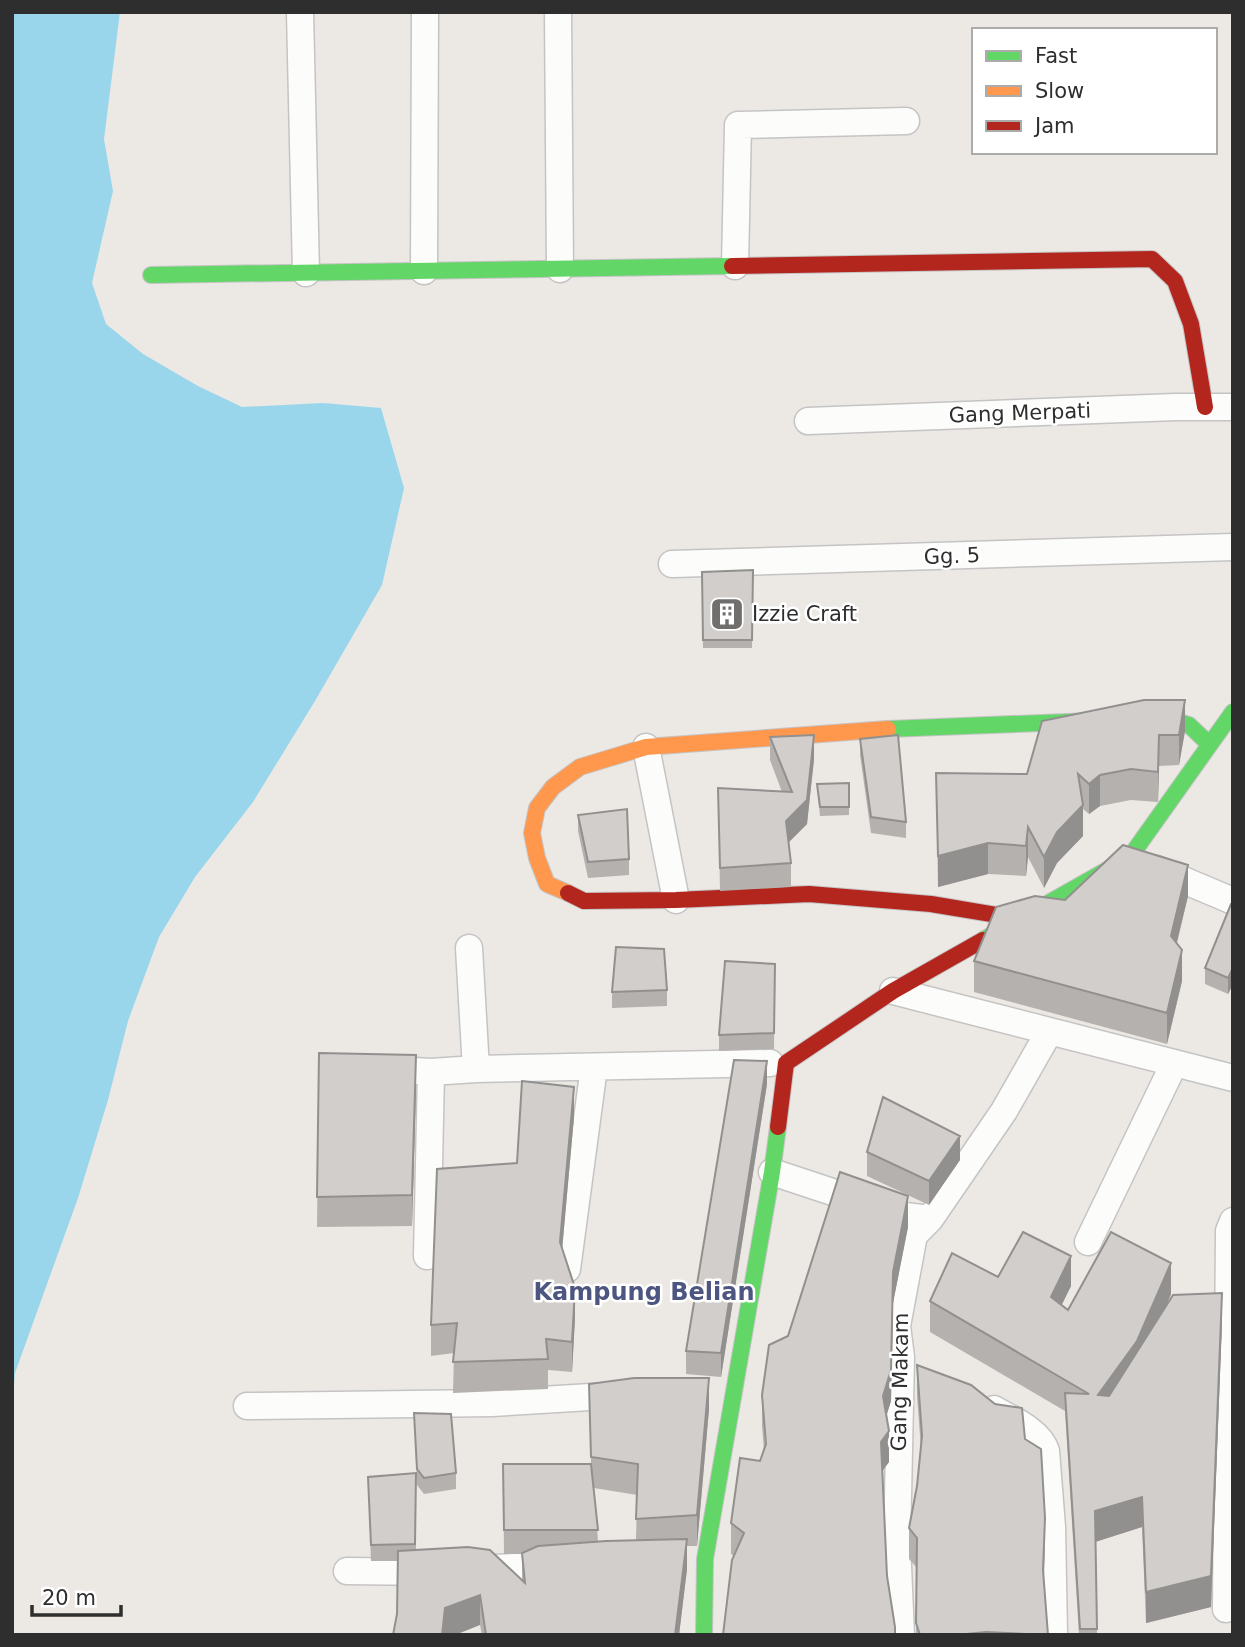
<svg xmlns="http://www.w3.org/2000/svg" width="1245" height="1647" viewBox="0 0 1245 1647" font-family="'DejaVu Sans',sans-serif">
  <style>
    .water { fill: #99d6ec }
    .lines { fill: none; stroke-linecap: round; stroke-linejoin: round }
    .street-casing { stroke: #c5c4c5; stroke-width: 29 }
    .fast-casing { stroke: #c5c4c5; stroke-width: 18 }
    .slow-casing { stroke: #c5c4c5; stroke-width: 18 }
    .jam-casing { stroke: #c5c4c5; stroke-width: 18 }
    .street { stroke: #fcfcfb; stroke-width: 26 }
    .fast { stroke: #63d668; stroke-width: 16 }
    .slow { stroke: #ff974d; stroke-width: 16 }
    .jam { stroke: #b3261e; stroke-width: 16 }
    .wall { fill: #b4b1af; fill-rule: evenodd }
    .shaded-wall { fill: #92908e }
    .building { fill: #d1cecb; stroke: #92908e; stroke-width: 2 }
    .labels { text-anchor: middle; dominant-baseline: central; stroke-width: 5; stroke-linejoin: round; paint-order: stroke }
    .street-label { font-size: 21px; fill: #2e2e2e; stroke: #fff }
    .poi-label { font-size: 21px; fill: #2e2e2e; stroke: #fff; text-anchor: start }
    .quarter-label { font-size: 24px; font-weight: bold; fill: #4d5680; stroke: #fff }
  </style>
  <rect width="100%" height="100%" fill="#ece8e4"/>
  <!-- water -->
  <path class="water" d="M 12,12 L 120,12 L 104,139 L 113,191 L 92,283 L 106,324 L 143,354 L 198,386 L 242,407 L 323,403 L 381,408 L 404,488 L 382,585 L 315,701 L 253,802 L 195,877 L 159,937 L 128,1021 L 108,1100 L 78,1198 L 15,1373 L 12,1411 Z"/>
  <g class="lines">
    <!-- street casing -->
    <g class="street-casing">
      <path id="street" d="M 300,12 L 306,273
        M 558,12 L 560,269
        M 735,266 L 738,125 L 906,121
        M 424,271 L 425,12
        M 808,421 L 1176,407 L 1233,407
        M 672,564 L 1233,547
        M 646,747 L 676,900
        M 1157,869 L 1233,901
        M 469,948 L 476,1069
        M 893,991 L 1233,1078
        M 382,1069 L 431,1072 L 476,1069 L 770,1063
        M 772,1172 L 905,1216 L 930,1219 L 914,1235 L 897,1326 L 901,1357 L 897,1543 L 901,1635
        M 930,1219 L 1004,1111 L 1049,1032
        M 1088,1242 L 1174,1064
        M 427,1256 L 431,1072
        M 567,1269 L 594,1067
        M 247,1406 L 492,1403 L 623,1395
        M 994,1409 C 1011,1419 1040,1431 1046,1451 L 1052,1527 L 1054,1635
        M 473,1569 L 557,1565
        M 347,1571 L 431,1572
        M 1226,1609 L 1229,1231 L 1233,1221"/>
    </g>
    <!-- fast casing -->
    <g class="fast-casing">
      <path id="fast" d="M 151,275 L 732,266
        M 888,729 L 1167,718 L 1189,725 L 1209,744
        M 983,940 L 1130,857 L 1233,712
        M 704,1635 L 705,1559 L 772,1172 L 778,1127"/>
    </g>
    <!-- slow casing -->
    <g class="slow-casing">
      <path id="slow" d="M 568,893 L 547,884 L 537,858 L 532,833 L 537,808 L 553,787 L 580,767 L 646,747 L 888,729"/>
    </g>
    <!-- jam casing -->
    <g class="jam-casing">
      <path id="jam" d="M 732,266 L 1152,259 L 1175,281 L 1191,324 L 1205,407
        M 568,893 L 584,901 L 676,900 L 809,894 L 931,904 L 1021,919
        M 778,1127 L 786,1063 L 893,991 L 983,940"/>
    </g>
    <!-- street -->
    <use href="#street" class="street"/>
    <!-- fast -->
    <use href="#fast" class="fast"/>
    <!-- slow -->
    <use href="#slow" class="slow"/>
    <!-- jam -->
    <use href="#jam" class="jam"/>
  </g>
  <!-- wall -->
  <path class="wall" d="M 753,570 L 752,648 L 703,648 L 702,572 Z
    M 1042,721 L 1185,731 L 1179,765 L 1159,766 L 1158,802 L 1131,800 L 1100,806 L 1089,814 L 1083,809 L 1083,836 L 1057,863 L 1044,888 L 1028,857 L 1026,876 L 988,874 L 938,887 L 936,773 L 1027,774 Z
    M 770,737 L 814,759 L 807,824 L 789,842 L 791,863 L 791,887 L 720,891 L 718,788 L 782,792 L 770,760 Z
    M 860,739 L 906,822 L 906,838 L 871,833 L 860,755 Z
    M 849,783 L 849,815 L 820,816 L 817,784 Z
    M 578,815 L 629,859 L 629,875 L 588,878 L 578,831 Z
    M 1188,896 L 1177,943 L 1182,981 L 1167,1044 L 974,992 L 974,961 L 1065,900 Z
    M 1233,904 L 1233,984 L 1228,994 L 1205,984 L 1205,968 Z
    M 775,964 L 774,1049 L 719,1051 L 719,1035 Z
    M 667,990 L 667,1006 L 612,1008 L 612,992 Z
    M 1233,1028 L 1233,1060 L 1231,1059 L 1231,1036 Z
    M 319,1053 L 416,1085 L 412,1226 L 317,1227 Z
    M 767,1084 L 721,1377 L 686,1374 L 686,1351 Z
    M 574,1117 L 562,1249 L 575,1318 L 572,1372 L 548,1370 L 548,1389 L 453,1393 L 454,1353 L 431,1356 L 431,1325 L 517,1163 Z
    M 867,1152 L 960,1160 L 929,1205 L 867,1176 Z
    M 908,1227 L 893,1303 L 891,1401 L 886,1416 L 889,1462 L 882,1471 L 734,1556 L 731,1554 L 731,1523 L 760,1461 L 764,1451 L 762,1426 L 762,1395 L 788,1336 Z
    M 998,1277 L 1071,1286 L 1061,1305 L 1068,1310 L 1171,1294 L 1166,1306 L 1222,1323 L 1211,1607 L 1146,1623 L 1142,1527 L 1095,1542 L 1097,1635 L 1079,1635 L 1065,1411 L 930,1332 L 930,1301 Z
    M 917,1365 L 1025,1439 L 1045,1549 L 1044,1578 L 1048,1635 L 916,1635 L 917,1568 L 909,1559 L 909,1528 L 917,1486 L 921,1449 L 917,1396 Z
    M 589,1384 L 709,1409 L 697,1546 L 687,1546 L 687,1569 L 679,1635 L 482,1635 L 480,1625 L 397,1614 L 398,1561 L 371,1561 L 368,1477 L 416,1473 L 416,1550 L 522,1581 L 522,1554 L 504,1554 L 503,1464 L 591,1464 ZM 594,1488 L 637,1495 L 636,1540 L 598,1541 Z
    M 414,1413 L 456,1473 L 456,1489 L 424,1494 L 417,1485 Z"/>
  <!-- shaded-wall -->
  <path class="shaded-wall" d="M 1185,700 L 1185,731 L 1179,765 L 1179,735 Z
    M 814,735 L 814,759 L 807,824 L 786,845 L 786,821 Z
    M 1159,735 L 1159,766 L 1158,802 L 1158,772 Z
    M 1100,775 L 1100,806 L 1089,814 L 1089,784 Z
    M 1083,805 L 1083,836 L 1057,863 L 1044,888 L 1044,857 L 1057,832 Z
    M 1028,827 L 1028,857 L 1026,876 L 1026,846 Z
    M 988,843 L 988,874 L 938,887 L 938,856 Z
    M 1188,865 L 1188,896 L 1171,966 L 1171,936 Z
    M 1182,950 L 1182,981 L 1167,1044 L 1167,1013 Z
    M 1233,968 L 1233,984 L 1228,994 L 1228,978 Z
    M 416,1055 L 416,1085 L 412,1226 L 412,1195 Z
    M 767,1061 L 767,1084 L 721,1377 L 721,1353 Z
    M 574,1087 L 574,1117 L 560,1273 L 560,1242 Z
    M 960,1136 L 960,1160 L 929,1205 L 929,1181 Z
    M 908,1196 L 908,1227 L 893,1303 L 891,1401 L 883,1427 L 883,1396 L 893,1272 Z
    M 1071,1256 L 1071,1286 L 1051,1327 L 1051,1297 Z
    M 1171,1263 L 1171,1294 L 1137,1372 L 1098,1426 L 1098,1395 Z
    M 575,1288 L 575,1318 L 572,1372 L 572,1342 Z
    M 1222,1293 L 1222,1323 L 1211,1607 L 1146,1623 L 1146,1592 Z
    M 709,1378 L 709,1409 L 697,1546 L 697,1515 Z
    M 889,1431 L 889,1462 L 881,1473 L 881,1442 Z
    M 1142,1497 L 1142,1527 L 1095,1542 L 1095,1511 Z
    M 687,1539 L 687,1569 L 679,1635 L 675,1635 Z
    M 480,1595 L 480,1625 L 455,1635 L 442,1635 L 445,1608 Z"/>
  <!-- building -->
  <path class="building" d="M 753,570 L 752,640 L 703,640 L 702,572 Z
    M 1144,700 L 1185,700 L 1179,735 L 1159,735 L 1158,772 L 1131,769 L 1100,775 L 1089,784 L 1078,774 L 1083,805 L 1057,832 L 1044,857 L 1028,827 L 1026,846 L 988,843 L 938,856 L 936,773 L 1027,774 L 1042,721 Z
    M 814,735 L 807,800 L 786,821 L 791,863 L 720,868 L 718,788 L 792,792 L 770,737 Z
    M 898,735 L 906,822 L 871,817 L 860,739 Z
    M 849,783 L 849,807 L 820,807 L 817,784 Z
    M 627,809 L 629,859 L 588,862 L 578,815 Z
    M 1123,845 L 1188,865 L 1171,936 L 1182,950 L 1167,1013 L 974,961 L 996,907 L 1035,896 L 1065,900 Z
    M 1231,904 L 1233,904 L 1233,968 L 1228,978 L 1205,968 Z
    M 616,947 L 664,949 L 667,990 L 612,992 Z
    M 725,961 L 775,964 L 774,1033 L 719,1035 Z
    M 319,1053 L 416,1055 L 412,1195 L 317,1197 Z
    M 734,1060 L 767,1061 L 721,1353 L 686,1351 Z
    M 522,1081 L 574,1087 L 560,1242 L 575,1288 L 572,1342 L 546,1339 L 548,1359 L 453,1362 L 457,1323 L 431,1325 L 437,1169 L 517,1163 Z
    M 883,1097 L 960,1136 L 929,1181 L 867,1152 Z
    M 840,1172 L 908,1196 L 893,1272 L 891,1370 L 883,1396 L 889,1431 L 881,1442 L 887,1576 L 895,1627 L 895,1635 L 723,1635 L 732,1560 L 744,1533 L 731,1523 L 740,1458 L 760,1461 L 766,1444 L 762,1395 L 769,1345 L 788,1336 Z
    M 1023,1232 L 1071,1256 L 1051,1297 L 1068,1310 L 1111,1232 L 1171,1263 L 1137,1341 L 1098,1395 L 1109,1396 L 1173,1295 L 1222,1293 L 1211,1576 L 1146,1592 L 1142,1497 L 1095,1511 L 1097,1629 L 1080,1629 L 1065,1393 L 1089,1394 L 930,1301 L 952,1253 L 998,1277 Z
    M 917,1365 L 971,1385 L 995,1404 L 1022,1408 L 1025,1439 L 1041,1449 L 1045,1518 L 1043,1570 L 1048,1635 L 986,1632 L 967,1634 L 967,1635 L 920,1635 L 916,1623 L 917,1538 L 909,1528 L 917,1486 L 922,1436 Z
    M 634,1378 L 709,1378 L 697,1515 L 636,1519 L 638,1464 L 591,1457 L 589,1384 Z
    M 414,1413 L 451,1414 L 456,1473 L 424,1478 L 417,1469 Z
    M 503,1464 L 591,1464 L 598,1530 L 504,1530 Z
    M 416,1473 L 415,1544 L 371,1545 L 368,1477 Z
    M 687,1539 L 675,1635 L 486,1635 L 480,1595 L 445,1608 L 442,1635 L 393,1635 L 397,1614 L 398,1551 L 468,1547 L 490,1550 L 525,1583 L 522,1553 L 538,1546 L 606,1541 Z"/>
  <!-- icons -->
  <defs>
    <g id="building-square" transform="scale(1.75)"><rect x="-9" y="-9" width="18" height="18" rx="4" fill="#706f6e" stroke="#fff"/><path d="M-4-6H4V6H1V3H-1V6H-4ZM-2.5-4.3h1.7v1.8h-1.7ZM.8-4.3h1.7v1.8H.8ZM-2.5-1h1.7V.8h-1.7ZM.8-1h1.7V.8H.8Z" fill="#fff"/></g>
  </defs>
  <g fill-rule="evenodd">
    <use href="#building-square" x="727" y="614"/>
  </g>
  <g class="labels">
    <!-- street labels -->
    <g class="street-label">
      <text transform="translate(1020 413) rotate(-2)">Gang Merpati</text>
      <text transform="translate(952 556) rotate(-2)">Gg. 5</text>
      <text transform="translate(900 1382) rotate(-89)">Gang Makam</text>
    </g>
    <!-- poi labels -->
    <g class="poi-label">
      <text x="752" y="614">Izzie Craft</text>
    </g>
    <!-- quarter labels -->
    <g class="quarter-label">
      <text x="644" y="1292">Kampung Belian</text>
    </g>
  </g>
  <!-- border -->
  <rect width="1245" height="1647" fill="none" stroke="#2e2e2e" stroke-width="28"/>
  <!-- legend -->
  <rect x="972" y="28" width="245" height="126" fill="#ffffff" stroke="#ababab" stroke-width="2"/>
  <rect x="986" y="51" width="35" height="10" fill="#63d668" stroke="#ababab" stroke-width="2"/>
  <text x="1035" y="63" font-size="21" fill="#2e2e2e">Fast</text>
  <rect x="986" y="86" width="35" height="10" fill="#ff974d" stroke="#ababab" stroke-width="2"/>
  <text x="1035" y="98" font-size="21" fill="#2e2e2e">Slow</text>
  <rect x="986" y="121" width="35" height="10" fill="#b3261e" stroke="#ababab" stroke-width="2"/>
  <text x="1035" y="133" font-size="21" fill="#2e2e2e">Jam</text>
  <!-- scale -->
  <path d="M32 1605v10h89v-10" fill="none" stroke="#2e2e2e" stroke-width="3.5"/>
  <text x="42" y="1605" font-size="21" fill="#2e2e2e" stroke="#ffffff" stroke-width="5" paint-order="stroke">20 m</text>
</svg>
